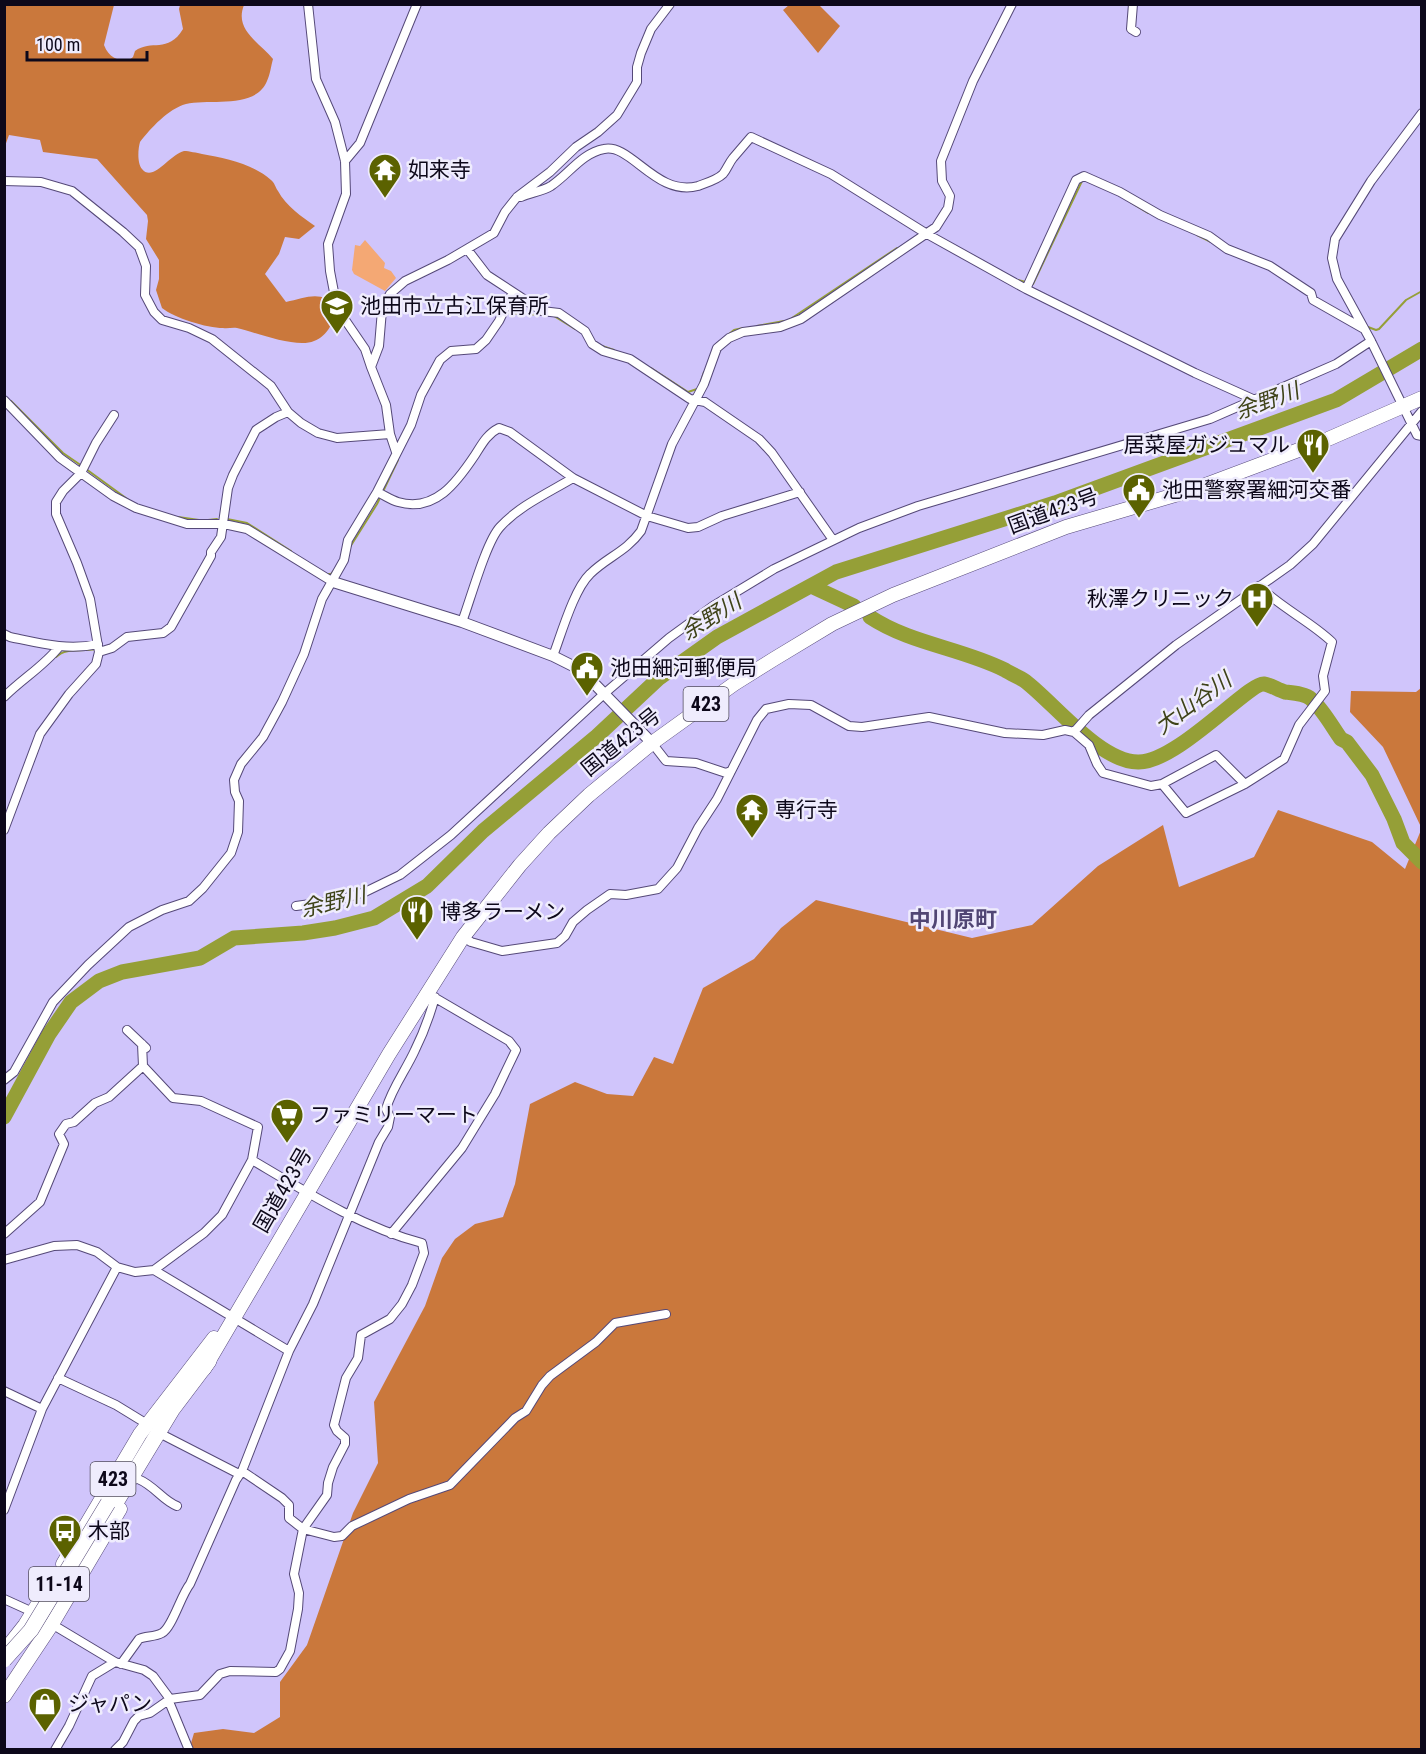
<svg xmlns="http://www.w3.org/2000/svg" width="1426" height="1754" viewBox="0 0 1426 1754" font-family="'Roboto Condensed','Noto Sans JP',sans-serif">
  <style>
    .green { fill: #f4a874 }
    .forest { fill: #ca783c }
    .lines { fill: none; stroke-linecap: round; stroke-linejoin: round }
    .stream { stroke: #959f37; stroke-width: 2 }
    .river { stroke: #959f37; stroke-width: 15 }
    .minor-casing { stroke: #554978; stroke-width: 10 }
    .tertiary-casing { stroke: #554978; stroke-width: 12 }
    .trunk-casing { stroke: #554978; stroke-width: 15 }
    .motorway-casing { stroke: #554978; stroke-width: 16 }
    .minor { stroke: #fff; stroke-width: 8 }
    .tertiary { stroke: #fff; stroke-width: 10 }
    .trunk { stroke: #fff; stroke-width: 14 }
    .motorway { stroke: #fff; stroke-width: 15 }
    .motorway-bridge-casing { stroke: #554978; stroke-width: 16; stroke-linecap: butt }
    .motorway-bridge { stroke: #fff; stroke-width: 15 }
    .labels { text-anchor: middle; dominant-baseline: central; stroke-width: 5; stroke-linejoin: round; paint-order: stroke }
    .shield { fill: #efecfd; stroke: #514c5e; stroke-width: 1.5 }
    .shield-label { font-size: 20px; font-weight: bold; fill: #0d081a }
    .poi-label { font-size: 21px; fill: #0d081a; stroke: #efecfd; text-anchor: start }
    .street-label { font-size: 21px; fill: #0d081a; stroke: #efecfd }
    .water-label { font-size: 22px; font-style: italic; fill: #3f4319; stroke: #efecfd }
    .neighbourhood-label { font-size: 22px; font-weight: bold; fill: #514674; stroke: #efecfd }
  </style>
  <rect width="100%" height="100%" fill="#d0c5fb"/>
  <!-- green -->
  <path class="green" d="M 365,240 L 385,263 L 384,268 L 391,271 L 396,278 L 385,291 L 354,274 L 352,270 L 355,245 L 360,246 Z"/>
  <!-- forest -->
  <path class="forest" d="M 5,5 L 114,5 L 104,45 C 109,58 117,60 128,61 L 133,57 L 135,51 C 151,39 168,54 183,29 L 179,9 L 180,5 L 244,5 C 234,30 259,42 273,59 C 271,66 270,75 267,81 C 255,110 210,98 186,104 C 168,109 151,128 140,142 C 138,149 137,163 142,169 C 153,183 170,154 184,151 C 189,151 197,153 202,154 C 225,158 253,164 271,180 C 275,183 275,187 278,191 C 286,206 302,217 315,226 L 299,239 L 285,237 L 279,254 L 265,274 L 286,302 C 306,298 322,289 337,308 C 334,321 328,336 314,341 C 297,349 255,332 237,328 C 232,327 228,329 223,328 C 207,328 174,318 162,308 L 156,290 L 159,279 L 159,260 L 146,239 L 148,221 L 147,215 L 97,159 L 43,152 L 40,140 L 9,135 L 5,146 Z
    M 789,5 L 819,5 L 840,26 L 818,53 L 783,10 Z
    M 1421,688 L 1421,827 L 1383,747 L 1350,712 L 1351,691 L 1416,692 Z
    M 1278,810 L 1372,842 L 1405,869 L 1421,830 L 1421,1749 L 189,1750 L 194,1733 L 223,1729 L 254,1733 L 280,1717 L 280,1682 L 307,1645 L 353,1513 L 378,1463 L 374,1402 L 425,1306 L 442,1258 L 455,1239 L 475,1224 L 503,1217 L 515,1184 L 530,1104 L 575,1082 L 607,1094 L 633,1096 L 654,1057 L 673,1064 L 703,988 L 754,959 L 781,928 L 816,900 L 972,938 L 1032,925 L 1098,866 L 1163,825 L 1179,887 L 1254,857 Z"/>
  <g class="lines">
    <!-- stream -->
    <path class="stream" d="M 1130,202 L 1148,213
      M 1197,235 L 1211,242
      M 1018,280 L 1033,284 L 1082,181
      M 506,313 L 543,315
      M 554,316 L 575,329
      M 792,318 L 897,248
      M 757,326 L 784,321
      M 1368,327 L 1376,330 L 1379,329 L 1406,300 L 1422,291
      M 715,345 L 734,330 L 743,328
      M 602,346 L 614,350
      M 651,368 L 688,392 L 697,389
      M 700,384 L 704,372
      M 11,401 L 63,453 L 82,466
      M 86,469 L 130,501
      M 178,517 L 199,520
      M 227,519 L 247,523 L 291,551
      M 208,520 L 217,519
      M 350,547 L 377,504 L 398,460
      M 326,574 L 331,574 L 335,569
      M 56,657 C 66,647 82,652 96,649"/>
    <!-- river -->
    <path class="river" d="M 811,586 L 854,606
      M 870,617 C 911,644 961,648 1005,670 C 1011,674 1019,677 1025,681 C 1055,704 1100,762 1138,762 C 1177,763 1249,682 1264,684 C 1271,685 1278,690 1285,692 C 1293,693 1306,694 1311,699 C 1322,708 1333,728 1341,739 L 1347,742 L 1372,775 L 1394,819 L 1403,843 L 1422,862
      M 4,1117 L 49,1034 L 71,1002 L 99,981 L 122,972 L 200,958 L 234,938 L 303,933 L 335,928 L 374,918 L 427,886 L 483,831 L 597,736 L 658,679 L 717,637 L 836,572 L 1055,503 L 1336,400 L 1422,349"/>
    <!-- minor casing -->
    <g class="minor-casing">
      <path id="minor" d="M 308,4 L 316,79 L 335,122 L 345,161 L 346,194 L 328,244 L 330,271 L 337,308 L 365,349 L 371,367
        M 1133,4 L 1131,29 L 1136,32
        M 1422,113 L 1371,181 L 1335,239 L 1332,258 L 1337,279 L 1371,341 L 1417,435 L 1422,436
        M 345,161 L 360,143 L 417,4
        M 4,181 L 41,182 L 72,191 L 123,232 L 139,247 L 146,266 L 145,295 L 154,312 L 162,320 L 189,328 L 212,339 L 271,386 L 288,412 L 301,423 L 318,433 L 337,438 L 390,434
        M 517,197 L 521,197 C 530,193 543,191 551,186 C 569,174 582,153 604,149 C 631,143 656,197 698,186 C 706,183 717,180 723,174 C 727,169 729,163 733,158 C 739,151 745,144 751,137 L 831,174 L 927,234 L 1026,289 L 1076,180 L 1084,176 L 1120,192 L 1160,215 L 1209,236 L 1227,249 L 1270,266 L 1311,293 L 1313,300 L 1364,329
        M 467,249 L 487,275 L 542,311 L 559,313 L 585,331 L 592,344 L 603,351 L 630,359 L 690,399 L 705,402 L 759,439 L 772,453 L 833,540
        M 1026,289 L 1195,373 L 1255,400
        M 4,400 L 60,458 L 113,496 L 136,508 L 187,524 L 224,524 L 247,529 L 333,582
        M 396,452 L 390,434 L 386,405 L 371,367 L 379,346 L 382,310 L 390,294 L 405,281 L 448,260 L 494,233 L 505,212 L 517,197 L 550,172 L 576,147 L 598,132 L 617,115 L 637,82 L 637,67 L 641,53 L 651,29 L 670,4
        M 377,492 C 384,495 391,500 398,502 C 435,513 457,482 475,455 C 482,444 487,434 499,428 L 510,432 L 573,478 L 647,516 L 688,528 L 698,527 L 722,516 L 800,492
        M 462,622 C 470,601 486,542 500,527 C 519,506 548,493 573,478
        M 4,634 L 10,637 C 39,643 68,651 98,644
        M 99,652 L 112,648 L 127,637 L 163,633 L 171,627 L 211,556 L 211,552 L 221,537 L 228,488 L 233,475 L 256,430 L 276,417 L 288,412
        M 553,656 C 561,635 574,589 590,574 C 607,557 626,552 641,531 L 672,444 L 704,384 L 717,348 L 729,338 L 743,332 L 780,327 L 801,319 L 936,227 L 948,208 L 950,196 L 942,181 L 941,161 L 973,81 L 1012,4
        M 4,697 C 22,679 44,666 59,647
        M 1074,732 L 1089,715 L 1176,645 L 1290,565 L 1313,544 L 1422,411
        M 652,743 L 666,761 L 696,763 L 726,773 L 731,771
        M 1162,784 L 1216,755 L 1245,784
        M 4,830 L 40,734 L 69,694 L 96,664 L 99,652 L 90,599 L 77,563 L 56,514 L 56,502 L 63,491 L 81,473 L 96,443 L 114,415
        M 296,906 L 339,900 L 365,892 L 400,875 L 451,835 L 605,693 L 669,638 L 713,606 L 774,569 L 859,528 L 918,506 L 1210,419 L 1336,364 L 1371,341
        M 463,937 L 471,942 L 502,951 L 557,943 L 565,936 L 573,922 L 587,910 L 610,894 L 626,895 L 658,889 L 677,868 L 698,828 L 717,799 L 757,720 L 766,709 L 789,704 L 811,705 L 849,726 L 862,727 L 929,717 L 1005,733 L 1043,735 L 1065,730 L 1074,732 L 1089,745 L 1097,764 L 1103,773 L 1151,786 L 1162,784 L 1186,813 L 1245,784 L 1284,759 L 1299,725 L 1325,691 L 1323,676 L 1332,642 C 1310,621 1281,608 1259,586
        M 127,1030 L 146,1048
        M 4,1080 L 14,1072 L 53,1002 L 88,965 L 129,927 L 162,910 L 189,901 L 203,888 L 231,853 L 238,832 L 239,801 L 235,792 L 234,780 L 241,764 L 263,737 L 282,702 L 304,654 L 322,599 L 344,560 L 348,540 L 377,492 L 411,425 L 421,395 L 440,360 L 451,351 L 476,349 L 486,340 L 499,321 L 513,292
        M 4,1234 L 40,1202 L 64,1144 L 59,1134 L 66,1124 L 74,1122 L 95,1103 L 109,1097 L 143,1066
        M 391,1234 L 462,1148 L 495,1094 L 516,1050 L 509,1041 L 432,996
        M 4,1260 L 54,1246 L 77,1245 L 97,1252 L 117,1267 L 135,1272 L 154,1270 L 204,1233 L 222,1215 L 252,1160 L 258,1127 L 201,1101 L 173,1098 L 143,1066 L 142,1044
        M 154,1270 L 289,1351
        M 58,1378 L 116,1405 L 147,1424
        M 4,1391 L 42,1409
        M 163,1435 L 239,1474
        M 242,1471 L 282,1498 L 289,1505 L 289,1518 L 303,1529 L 334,1537 L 342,1536 L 352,1526 L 409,1499 L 450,1485 L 515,1418 L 526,1411 L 542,1385 L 550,1376 L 596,1342 L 615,1323 L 666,1314
        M 138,1479 C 155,1486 162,1500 177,1506
        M 4,1510 L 42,1409 L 117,1267
        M 4,1599 L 37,1614
        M 50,1623 L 115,1662 L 144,1670 L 153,1676 L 170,1699 L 200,1695 L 220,1674 L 230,1671 L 276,1672 L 280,1669 L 290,1651 L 298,1609 L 299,1593 L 294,1574 L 303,1529 L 327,1495 L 328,1483 L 333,1467 L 345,1444 L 345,1438 L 337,1431 L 334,1425 L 346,1378 L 358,1358 L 361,1335 L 390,1319 L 402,1304 L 412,1285 L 424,1253 L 422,1243 C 361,1227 306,1192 252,1160
        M 121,1664 L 139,1639 C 146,1636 155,1637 162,1633 C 172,1628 181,1595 190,1584 L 236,1480 L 242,1471 L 289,1351 L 313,1304 L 379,1142 L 388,1127 L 390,1117 L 386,1109 C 392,1088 406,1070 415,1050 C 423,1034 430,1015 435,997
        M 55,1750 L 69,1726 L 92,1676 L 115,1662
        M 115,1750 L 123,1742 L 134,1721 L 139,1716 L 150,1713 L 170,1699 L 170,1704 L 189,1750"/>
    </g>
    <!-- tertiary casing -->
    <g class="tertiary-casing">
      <path id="tertiary" d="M 333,582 L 462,622 L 553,656 L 581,670 L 652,743"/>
    </g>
    <!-- trunk casing -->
    <g class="trunk-casing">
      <path id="trunk" d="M 204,1369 L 389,1054 L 463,937 L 520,865 L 549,833 L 589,795 L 652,743 L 734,684 L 774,659 L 832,624 L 893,595 L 1066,527 L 1192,490 L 1328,439 L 1422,398
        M 63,1564 L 140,1434 L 214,1338
        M 10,1644 L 25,1625 L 51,1583
        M 4,1696 L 52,1624 L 120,1509"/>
    </g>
    <!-- motorway casing -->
    <g class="motorway-casing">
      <path id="motorway" d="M 106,1519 L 172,1410 L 209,1361"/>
    </g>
    <!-- minor -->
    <use href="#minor" class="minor"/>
    <!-- tertiary -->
    <use href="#tertiary" class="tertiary"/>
    <!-- trunk -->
    <use href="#trunk" class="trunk"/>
    <!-- motorway -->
    <use href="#motorway" class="motorway"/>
    <!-- motorway-bridge casing -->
    <g class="motorway-bridge-casing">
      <path id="motorway-bridge" d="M 4,1660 L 31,1630 L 108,1503"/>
    </g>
    <!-- motorway-bridge -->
    <use href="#motorway-bridge" class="motorway-bridge"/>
  </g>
  <!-- icons -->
  <defs>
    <g id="temple-pin" transform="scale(1.725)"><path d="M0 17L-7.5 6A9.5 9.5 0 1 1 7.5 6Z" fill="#5b6200" stroke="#efecfd"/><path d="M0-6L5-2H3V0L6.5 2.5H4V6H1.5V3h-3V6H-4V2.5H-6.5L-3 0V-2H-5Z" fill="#fff"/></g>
    <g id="school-pin" transform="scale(1.725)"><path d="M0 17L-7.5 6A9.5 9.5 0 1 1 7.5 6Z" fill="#5b6200" stroke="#efecfd"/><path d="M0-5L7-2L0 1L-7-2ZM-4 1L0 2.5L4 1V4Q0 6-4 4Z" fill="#fff"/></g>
    <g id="restaurant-pin" transform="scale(1.725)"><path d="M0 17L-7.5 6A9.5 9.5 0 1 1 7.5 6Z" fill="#5b6200" stroke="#efecfd"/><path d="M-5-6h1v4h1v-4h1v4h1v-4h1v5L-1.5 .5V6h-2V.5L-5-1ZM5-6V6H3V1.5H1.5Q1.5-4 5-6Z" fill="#fff"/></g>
    <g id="civic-pin" transform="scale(1.725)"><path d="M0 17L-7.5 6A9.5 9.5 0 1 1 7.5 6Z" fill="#5b6200" stroke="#efecfd"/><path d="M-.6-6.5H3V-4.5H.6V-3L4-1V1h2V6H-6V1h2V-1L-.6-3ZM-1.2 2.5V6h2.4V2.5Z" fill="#fff"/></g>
    <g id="hospital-pin" transform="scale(1.725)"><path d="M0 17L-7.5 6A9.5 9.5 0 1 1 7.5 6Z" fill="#5b6200" stroke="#efecfd"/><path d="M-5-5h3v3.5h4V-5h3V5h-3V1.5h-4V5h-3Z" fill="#fff"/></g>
    <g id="supermarket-pin" transform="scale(1.725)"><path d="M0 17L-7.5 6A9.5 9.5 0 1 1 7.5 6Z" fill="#5b6200" stroke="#efecfd"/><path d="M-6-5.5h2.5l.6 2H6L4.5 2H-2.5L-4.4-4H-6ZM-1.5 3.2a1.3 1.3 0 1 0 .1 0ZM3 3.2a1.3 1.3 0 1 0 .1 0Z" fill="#fff"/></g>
    <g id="bus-pin" transform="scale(1.725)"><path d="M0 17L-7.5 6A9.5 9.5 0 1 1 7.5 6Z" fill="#5b6200" stroke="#efecfd"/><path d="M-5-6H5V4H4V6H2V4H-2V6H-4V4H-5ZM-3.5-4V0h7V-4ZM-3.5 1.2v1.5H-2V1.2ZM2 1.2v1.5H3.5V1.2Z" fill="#fff"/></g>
    <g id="shop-pin" transform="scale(1.725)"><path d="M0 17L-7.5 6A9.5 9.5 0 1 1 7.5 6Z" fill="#5b6200" stroke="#efecfd"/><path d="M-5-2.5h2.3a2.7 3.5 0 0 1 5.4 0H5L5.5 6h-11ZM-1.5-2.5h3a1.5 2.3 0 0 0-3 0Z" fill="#fff"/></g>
  </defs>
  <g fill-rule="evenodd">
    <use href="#temple-pin" x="385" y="170"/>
    <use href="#school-pin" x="337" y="306"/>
    <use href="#restaurant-pin" x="1313" y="445"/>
    <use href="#civic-pin" x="1139" y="490"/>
    <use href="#hospital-pin" x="1257" y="599"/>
    <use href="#civic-pin" x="587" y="668"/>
    <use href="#temple-pin" x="752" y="810"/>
    <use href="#restaurant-pin" x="417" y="912"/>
    <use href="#supermarket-pin" x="287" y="1115"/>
    <use href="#bus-pin" x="65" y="1531"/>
    <use href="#shop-pin" x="45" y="1704"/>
  </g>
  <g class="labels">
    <!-- shield labels -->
    <g class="shield">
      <rect x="683.5" y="687" width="45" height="34" rx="4.5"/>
      <rect x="90.5" y="1462" width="45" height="34" rx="4.5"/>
      <rect x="29" y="1567" width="60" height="34" rx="4.5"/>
    </g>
    <g class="shield-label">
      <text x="706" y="704">423</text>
      <text x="113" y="1479">423</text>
      <text x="59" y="1584">11-14</text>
    </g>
    <!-- poi labels -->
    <g class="poi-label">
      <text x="408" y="170">如来寺</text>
      <text x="360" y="306">池田市立古江保育所</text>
      <text x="1290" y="445" text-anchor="end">居菜屋ガジュマル</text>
      <text x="1162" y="490">池田警察署細河交番</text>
      <text x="1234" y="599" text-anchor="end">秋澤クリニック</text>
      <text x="610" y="668">池田細河郵便局</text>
      <text x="775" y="810">専行寺</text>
      <text x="440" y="912">博多ラーメン</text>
      <text x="310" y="1115">ファミリーマート</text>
      <text x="88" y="1531">木部</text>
      <text x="68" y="1704">ジャパン</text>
    </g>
    <!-- street labels -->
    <g class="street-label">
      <text transform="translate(1053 511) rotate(-20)">国道423号</text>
      <text transform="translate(621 742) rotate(-39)">国道423号</text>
      <text transform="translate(283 1190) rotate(-60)">国道423号</text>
    </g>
    <!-- water labels -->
    <g class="water-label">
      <text transform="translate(1267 401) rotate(-20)">余野川</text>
      <text transform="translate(711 617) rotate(-32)">余野川</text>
      <text transform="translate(1193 703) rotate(-36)">大山谷川</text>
      <text transform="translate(333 902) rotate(-13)">余野川</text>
    </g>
    <!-- neighbourhood labels -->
    <g class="neighbourhood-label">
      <text x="953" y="919">中川原町</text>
    </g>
  </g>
  <!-- border -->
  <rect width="1426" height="1754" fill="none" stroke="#0d081a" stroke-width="12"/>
  <!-- scale -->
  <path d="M27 51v9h120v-9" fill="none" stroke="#0d081a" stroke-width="3"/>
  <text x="36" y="51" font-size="18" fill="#0d081a" stroke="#efecfd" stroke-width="4.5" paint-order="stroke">100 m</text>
</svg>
